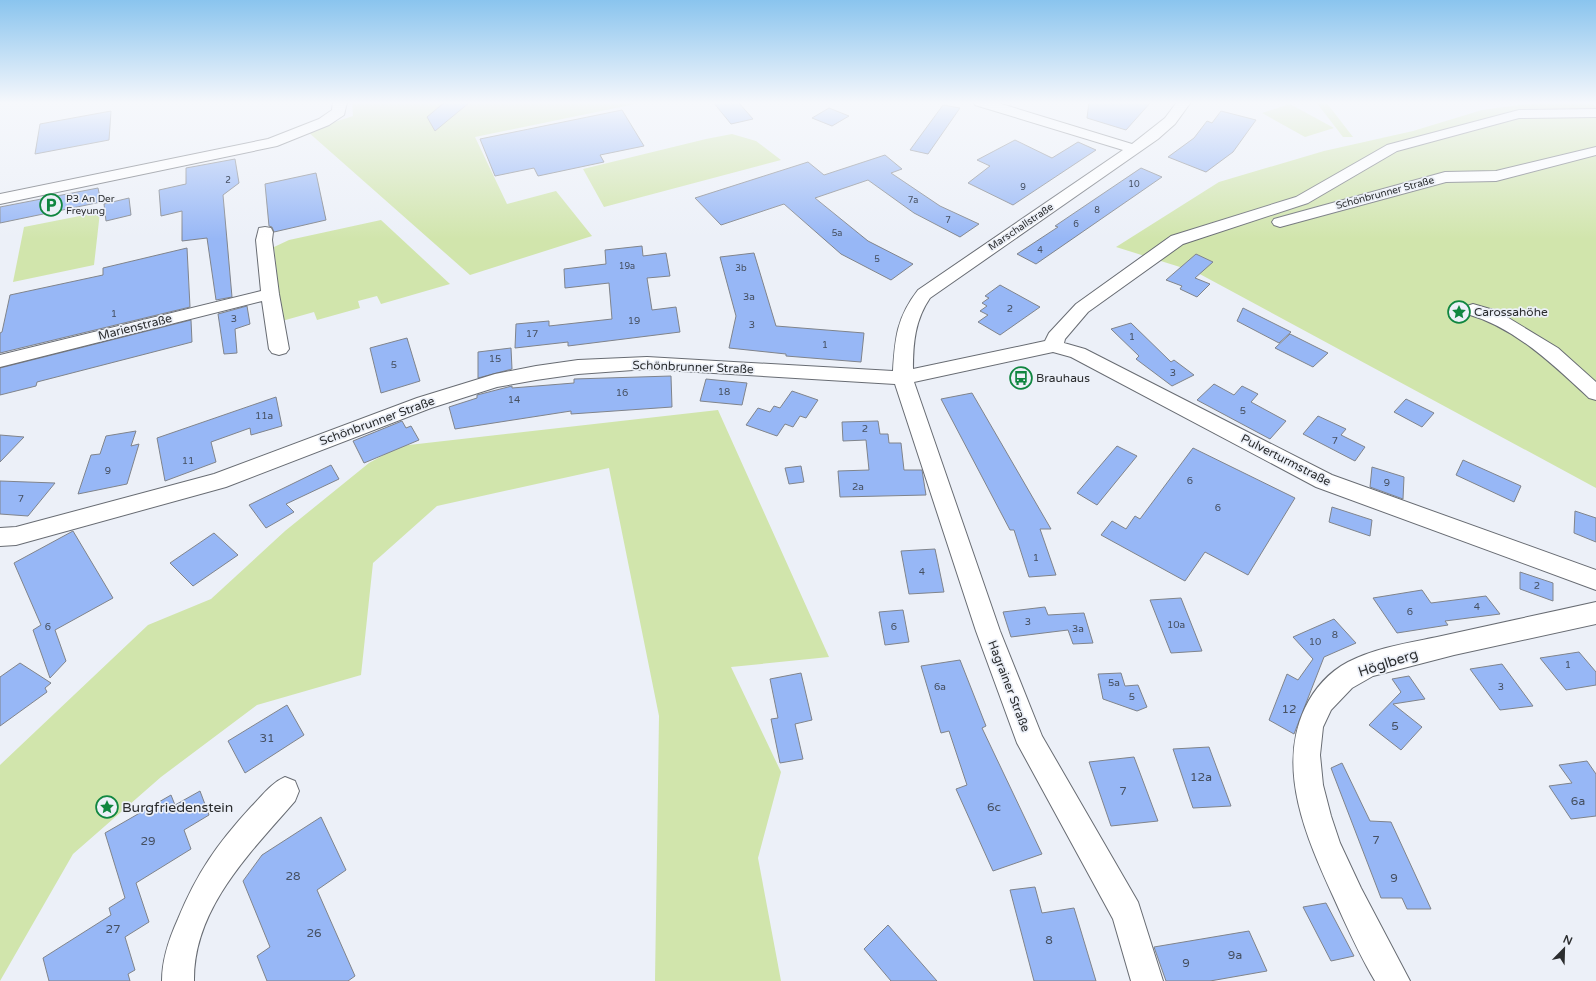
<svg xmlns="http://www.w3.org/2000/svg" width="1596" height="981" viewBox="0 0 1596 981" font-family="'Varela Round',sans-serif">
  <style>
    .green { fill: #d1e5ac }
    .building { fill: #97b7f6; stroke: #80848b }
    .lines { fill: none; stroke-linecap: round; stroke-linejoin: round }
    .minor-casing { stroke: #686c73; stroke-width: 2 }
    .minor { fill: #fff; fill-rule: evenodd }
    .labels { text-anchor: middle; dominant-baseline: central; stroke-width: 3.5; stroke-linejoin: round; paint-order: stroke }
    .far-number-label { font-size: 9px; fill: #465061 }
    .far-street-label { font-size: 10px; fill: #2b2d2f; stroke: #ecf0f8 }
    .far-poi-label { font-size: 10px; fill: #2b2d2f; stroke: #ecf0f8; text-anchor: start }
    .number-label { font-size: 10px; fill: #465061 }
    .poi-label { font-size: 12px; fill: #2b2d2f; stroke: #ecf0f8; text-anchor: start }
    .street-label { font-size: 12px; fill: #2b2d2f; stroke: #ecf0f8 }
    .near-number-label { font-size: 12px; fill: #465061 }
    .near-street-label { font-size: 14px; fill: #2b2d2f; stroke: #ecf0f8 }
    .near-poi-label { font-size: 14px; fill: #2b2d2f; stroke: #ecf0f8; text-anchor: start }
  </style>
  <rect width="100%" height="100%" fill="#ecf0f8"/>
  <!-- green -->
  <path class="green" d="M 352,102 L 645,102 L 475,137 L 507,204 L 556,191 L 592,236 L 470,275 L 307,131 L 353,116 Z
    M 1316,102 L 1326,102 L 1353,137 L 1343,137 Z
    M 1541,102 L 1588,102 L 1596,106 L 1596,488 L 1196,272 L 1116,247 L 1219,182 L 1324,151 L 1413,131 L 1482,110 Z
    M 1290,104 L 1334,128 L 1305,137 L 1262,113 Z
    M 732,134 L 756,141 L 781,160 L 604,207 L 583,169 L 706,139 Z
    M 100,212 L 94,265 L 13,282 L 24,227 Z
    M 381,220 L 450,284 L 381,304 L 377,296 L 358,301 L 360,308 L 317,320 L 314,312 L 282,321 L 274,247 L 289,240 Z
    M 718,410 L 829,657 L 731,667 L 781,772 L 758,858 L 781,981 L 655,981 L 659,716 L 609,468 L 437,506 L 373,563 L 361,675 L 257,705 L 161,777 L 73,854 L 0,981 L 0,765 L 148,625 L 211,599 L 285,531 L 369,463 L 400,446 Z"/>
  <!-- building -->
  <path class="building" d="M 445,102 L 470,102 L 435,131 L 427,117 Z
    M 713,102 L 738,102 L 753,119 L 731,124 Z
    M 1089,102 L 1151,102 L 1126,130 L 1087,118 Z
    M 943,105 L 960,108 L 928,154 L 910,150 Z
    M 829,108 L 849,116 L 832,126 L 812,118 Z
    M 622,110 L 644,146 L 600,155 L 604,162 L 538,176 L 534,168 L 495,176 L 480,139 Z
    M 111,111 L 109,140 L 35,154 L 40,124 Z
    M 1221,111 L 1256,120 L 1233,152 L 1206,172 L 1168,157 L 1194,138 L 1207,121 L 1212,123 Z
    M 1015,140 L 1052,158 L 1078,142 L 1096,150 L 1013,205 L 968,183 L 990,166 L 977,160 Z
    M 885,155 L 902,169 L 891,173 L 940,206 L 979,224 L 960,237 L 914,213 L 868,180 L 815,198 L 868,241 L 913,264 L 891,280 L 841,254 L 784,204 L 721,225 L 695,198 L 808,162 L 824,175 Z
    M 235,159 L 239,183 L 223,195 L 232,297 L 216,300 L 207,238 L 182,241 L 182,211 L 161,216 L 159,190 L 186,184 L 186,168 Z
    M 1141,168 L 1162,177 L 1036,264 L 1017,254 L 1058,227 L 1055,226 Z
    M 316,173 L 326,220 L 274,232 L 272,227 L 269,226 L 265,184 Z
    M 98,188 L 101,202 L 0,223 L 0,207 Z
    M 129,198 L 131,215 L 106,221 L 104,204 Z
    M 642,246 L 643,256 L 666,253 L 670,276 L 647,278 L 652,310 L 676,307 L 680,332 L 568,346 L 568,342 L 515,348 L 516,324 L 549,321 L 549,326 L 612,319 L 609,283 L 565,288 L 564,269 L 606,264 L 605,250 Z
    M 187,248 L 190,307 L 0,353 L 0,333 L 2,332 L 10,295 L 103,275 L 103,268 Z
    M 754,253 L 776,326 L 864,333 L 861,362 L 786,356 L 786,354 L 729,348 L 736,316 L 720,257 Z
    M 1196,254 L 1213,262 L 1195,278 L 1210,284 L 1197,297 L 1180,289 L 1182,286 L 1166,280 Z
    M 1000,285 L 1040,307 L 1000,335 L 978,322 L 988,315 L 980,311 L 987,306 L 982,303 L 989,298 L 985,296 Z
    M 247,306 L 250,324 L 235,329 L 237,353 L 224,354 L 218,314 Z
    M 1243,308 L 1291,332 L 1279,343 L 1237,321 Z
    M 191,320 L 192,342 L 37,382 L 36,386 L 0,395 L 0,368 Z
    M 1131,323 L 1171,362 L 1174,360 L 1194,375 L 1172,386 L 1136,359 L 1139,356 L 1111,329 Z
    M 1290,334 L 1328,353 L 1313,367 L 1275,348 Z
    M 407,338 L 420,381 L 381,393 L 370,348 Z
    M 511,348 L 512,369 L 478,378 L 478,352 Z
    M 671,376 L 672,407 L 571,414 L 571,411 L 455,429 L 449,407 L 477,398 L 477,395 L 512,386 L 512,388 L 574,383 L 574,379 Z
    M 706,379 L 747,383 L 742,405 L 700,401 Z
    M 1214,384 L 1234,395 L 1242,386 L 1258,394 L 1251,402 L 1286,421 L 1270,439 L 1197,400 Z
    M 792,391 L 818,400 L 806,418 L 800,416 L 793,427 L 785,424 L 777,436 L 746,425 L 758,408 L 770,412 L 774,406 L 780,408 Z
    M 972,393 L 1051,529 L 1040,529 L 1056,575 L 1029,577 L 1014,530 L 1010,530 L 941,399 Z
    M 276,397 L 282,426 L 251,435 L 250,428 L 211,442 L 216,462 L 165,481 L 157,438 Z
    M 1406,399 L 1434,413 L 1422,427 L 1394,412 Z
    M 1318,416 L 1346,429 L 1341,435 L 1365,447 L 1355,461 L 1303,434 Z
    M 402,421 L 406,428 L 411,426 L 419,440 L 364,463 L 353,441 Z
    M 878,421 L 880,434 L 888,434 L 889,443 L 901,443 L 904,470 L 922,470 L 926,495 L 840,497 L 838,471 L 869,470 L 866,440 L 843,441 L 842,422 Z
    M 136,431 L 131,446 L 139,444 L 127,484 L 78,494 L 91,455 L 100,454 L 106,436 Z
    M 0,435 L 24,437 L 0,462 Z
    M 1117,446 L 1137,456 L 1097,505 L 1077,493 Z
    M 1193,448 L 1295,498 L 1248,575 L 1205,552 L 1185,581 L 1101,535 L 1112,521 L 1126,529 L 1135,516 L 1140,519 Z
    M 1463,460 L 1521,486 L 1514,502 L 1456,475 Z
    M 331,465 L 339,479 L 286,504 L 294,512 L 266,528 L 249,505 Z
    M 801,466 L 804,482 L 789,484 L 785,468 Z
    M 1372,467 L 1404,477 L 1403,499 L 1370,487 Z
    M 0,481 L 55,483 L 28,516 L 0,514 Z
    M 1332,507 L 1372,520 L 1370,536 L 1329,522 Z
    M 1575,511 L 1596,518 L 1596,542 L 1574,533 Z
    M 73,531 L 113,598 L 55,630 L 66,661 L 50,678 L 33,630 L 41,625 L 14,563 Z
    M 214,533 L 238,555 L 193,586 L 170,563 Z
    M 935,549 L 944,592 L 909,594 L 901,551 Z
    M 1520,572 L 1553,583 L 1553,601 L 1520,589 Z
    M 1422,590 L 1431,603 L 1486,596 L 1500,614 L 1445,621 L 1448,625 L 1397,633 L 1373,598 Z
    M 1181,598 L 1202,651 L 1171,653 L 1150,600 Z
    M 1045,607 L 1048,615 L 1084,613 L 1093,643 L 1073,644 L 1068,630 L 1011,637 L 1003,612 Z
    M 903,610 L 909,642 L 885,645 L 879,612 Z
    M 1334,619 L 1356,643 L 1324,657 L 1294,734 L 1269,720 L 1287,674 L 1298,680 L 1313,659 L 1293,637 Z
    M 1579,652 L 1596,672 L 1596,685 L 1566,690 L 1540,658 Z
    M 960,660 L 986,726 L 982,728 L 1042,854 L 993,871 L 956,789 L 967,785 L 949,731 L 941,733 L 921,666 Z
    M 20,663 L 51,683 L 45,688 L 47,692 L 0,726 L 0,677 Z
    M 1502,664 L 1533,706 L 1500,710 L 1470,669 Z
    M 801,673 L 812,720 L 795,724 L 803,759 L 780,763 L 771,719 L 778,718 L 770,679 Z
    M 1121,673 L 1125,686 L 1138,685 L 1147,707 L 1137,711 L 1103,699 L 1098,674 Z
    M 1409,676 L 1425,699 L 1393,704 L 1422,727 L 1401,750 L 1369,725 L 1401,692 L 1392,679 Z
    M 287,705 L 304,735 L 245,773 L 228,741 Z
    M 1209,747 L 1231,806 L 1193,808 L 1173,749 Z
    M 1134,757 L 1158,821 L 1111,826 L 1089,762 Z
    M 1587,761 L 1596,774 L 1596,816 L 1571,819 L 1549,786 L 1572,783 L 1559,765 Z
    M 1342,763 L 1370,821 L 1391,822 L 1431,909 L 1407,909 L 1402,898 L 1381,898 L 1331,768 Z
    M 200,791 L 209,815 L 184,830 L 191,849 L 136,883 L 149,922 L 125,937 L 135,970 L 128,974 L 130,981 L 49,981 L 43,958 L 111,915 L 109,908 L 125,898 L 105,833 L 171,795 L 175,805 Z
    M 321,817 L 346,870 L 317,890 L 355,976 L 348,981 L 267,981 L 257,956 L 270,947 L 243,881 L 262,855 Z
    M 1035,887 L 1042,913 L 1074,908 L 1096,981 L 1034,981 L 1010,890 Z
    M 1326,903 L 1354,956 L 1331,961 L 1303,907 Z
    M 888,925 L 937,981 L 891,981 L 864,949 Z
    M 1249,931 L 1267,971 L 1210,981 L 1166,981 L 1154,947 Z"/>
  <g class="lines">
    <!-- minor casing -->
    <g class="minor-casing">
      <path id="minor" d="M 333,102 L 347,102 L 344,115 L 329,125 L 277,146 L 0,204 L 0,194 L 268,139 L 319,119 L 332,110 Z
        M 973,102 L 995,102 L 1132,144 L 1165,118 L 1177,102 L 1191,102 L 1175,124 L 1158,139 L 930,298 C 915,320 913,343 913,369 L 1045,341 L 1049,333 L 1076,304 L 1171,236 L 1296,197 L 1387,145 L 1519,110 L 1596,109 L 1596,117 L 1519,118 L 1397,151 L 1308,203 L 1183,244 L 1088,312 L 1065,339 L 1064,343 L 1085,349 L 1332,475 L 1596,570 L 1596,590 L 1316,487 L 1071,357 L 1053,352 L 914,382 L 1000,631 L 1042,736 L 1138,902 L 1163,981 L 1131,981 L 1113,919 L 1017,743 L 976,631 L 895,384 L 647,369 L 578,374 L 536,380 L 497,387 L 431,408 L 226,487 L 16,545 L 0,546 L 0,528 L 16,527 L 214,474 L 417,398 L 495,374 L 536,366 L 578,360 L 647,357 L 893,371 C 895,338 897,317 918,290 L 1123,150 L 975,105 Z
        M 1596,147 L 1596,155 L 1496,181 L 1446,182 L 1280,227 L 1274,225 L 1272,222 L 1274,219 L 1445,172 L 1496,171 Z
        M 265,227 L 271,228 L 273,232 L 272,240 L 279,294 L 289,349 L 286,353 L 279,355 L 272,353 L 269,349 L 262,301 L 0,367 L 0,355 L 261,291 L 256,240 L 259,228 Z
        M 1473,304 L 1497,311 L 1558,348 L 1596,382 L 1596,400 L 1589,398 C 1554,365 1514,327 1467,314 L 1464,310 L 1467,306 Z
        M 1596,602 L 1596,624 L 1454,655 L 1373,676 L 1352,688 L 1331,710 L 1323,727 L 1320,755 L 1323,785 L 1331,816 L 1340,843 L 1361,888 L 1410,981 L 1375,981 C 1359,954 1346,925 1333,896 C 1307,839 1276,769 1305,708 C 1314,689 1329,672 1348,662 C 1375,648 1408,643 1437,637 C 1490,625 1543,614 1596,602 Z
        M 285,777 L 295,781 L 299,791 L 295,801 C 251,852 193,908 194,981 L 162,981 C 162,959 169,939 178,919 C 197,873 217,844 251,807 C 262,796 271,783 285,777 Z"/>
    </g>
    <!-- minor -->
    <use href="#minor" class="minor"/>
  </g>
  <!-- sky -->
  <linearGradient id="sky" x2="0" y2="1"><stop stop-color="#8ac4ee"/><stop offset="0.43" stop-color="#f6f8fc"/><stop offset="1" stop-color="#f6f8fc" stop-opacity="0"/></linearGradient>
  <rect width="1596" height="239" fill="url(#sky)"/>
  <!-- icons -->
  <defs>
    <g id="parking-ring" transform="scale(1.15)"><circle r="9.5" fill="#ecf0f8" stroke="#108640" stroke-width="1.5"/><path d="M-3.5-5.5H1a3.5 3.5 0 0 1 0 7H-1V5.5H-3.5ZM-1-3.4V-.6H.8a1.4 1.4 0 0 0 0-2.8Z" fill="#108640"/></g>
    <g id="sight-ring" transform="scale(1.15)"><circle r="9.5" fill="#ecf0f8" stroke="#108640" stroke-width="1.5"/><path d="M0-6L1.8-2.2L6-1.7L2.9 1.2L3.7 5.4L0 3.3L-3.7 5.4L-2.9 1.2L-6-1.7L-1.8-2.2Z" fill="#108640"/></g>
    <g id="bus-ring" transform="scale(1.15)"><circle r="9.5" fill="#ecf0f8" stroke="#108640" stroke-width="1.5"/><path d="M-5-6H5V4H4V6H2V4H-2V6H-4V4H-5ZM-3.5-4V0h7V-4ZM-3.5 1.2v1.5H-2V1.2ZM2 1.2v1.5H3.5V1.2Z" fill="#108640"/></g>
  </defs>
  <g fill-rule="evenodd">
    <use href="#parking-ring" x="51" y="205"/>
    <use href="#sight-ring" x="1459" y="312"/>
    <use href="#bus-ring" x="1021" y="378"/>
    <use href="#sight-ring" x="107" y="807"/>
  </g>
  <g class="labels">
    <!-- far-number labels -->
    <g class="far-number-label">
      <text x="228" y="180">2</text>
      <text x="1134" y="184">10</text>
      <text x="1023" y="187">9</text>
      <text x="913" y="200">7a</text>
      <text x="1097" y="210">8</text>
      <text x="948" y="220">7</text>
      <text x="1076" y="224">6</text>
      <text x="837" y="233">5a</text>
      <text x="1040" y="250">4</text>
      <text x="877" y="259">5</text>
      <text x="627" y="266">19a</text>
      <text x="741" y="268">3b</text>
    </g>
    <!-- far-street labels -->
    <g class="far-street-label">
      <text transform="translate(1385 193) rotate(-15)">Schönbrunner Straße</text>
      <text transform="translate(1021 227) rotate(-34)">Marschallstraße</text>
    </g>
    <!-- far-poi labels -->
    <g class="far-poi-label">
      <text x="66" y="199">P3 An Der<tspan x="66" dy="12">Freyung</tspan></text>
    </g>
    <!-- number labels -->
    <g class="number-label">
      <text x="749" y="297">3a</text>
      <text x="1010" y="309">2</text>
      <text x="114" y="314">1</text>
      <text x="234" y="319">3</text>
      <text x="634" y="321">19</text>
      <text x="752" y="325">3</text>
      <text x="532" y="334">17</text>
      <text x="1132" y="337">1</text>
      <text x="825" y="345">1</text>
      <text x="495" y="359">15</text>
      <text x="394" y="365">5</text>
      <text x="1173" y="373">3</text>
      <text x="724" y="392">18</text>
      <text x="622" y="393">16</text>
      <text x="514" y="400">14</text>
      <text x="1243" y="411">5</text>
      <text x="264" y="416">11a</text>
      <text x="865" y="429">2</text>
      <text x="1335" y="441">7</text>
      <text x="188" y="461">11</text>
      <text x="108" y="471">9</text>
      <text x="1190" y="481">6</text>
      <text x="1387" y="483">9</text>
      <text x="858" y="487">2a</text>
      <text x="21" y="499">7</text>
      <text x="1218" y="508">6</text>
      <text x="1036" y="558">1</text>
      <text x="922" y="572">4</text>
      <text x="1537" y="586">2</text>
      <text x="1477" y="607">4</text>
      <text x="1410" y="612">6</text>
      <text x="1028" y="622">3</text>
      <text x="1176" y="625">10a</text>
      <text x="48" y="627">6</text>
      <text x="894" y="627">6</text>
      <text x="1078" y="629">3a</text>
      <text x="1335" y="635">8</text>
      <text x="1315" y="642">10</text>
      <text x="1568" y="665">1</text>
      <text x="1114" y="683">5a</text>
      <text x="940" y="687">6a</text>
      <text x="1501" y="687">3</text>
      <text x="1132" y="697">5</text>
    </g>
    <!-- poi labels -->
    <g class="poi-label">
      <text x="1474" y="312">Carossahöhe</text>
      <text x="1036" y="378">Brauhaus</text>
    </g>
    <!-- street labels -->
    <g class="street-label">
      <text transform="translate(135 327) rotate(-14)">Marienstraße</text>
      <text transform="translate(693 367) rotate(2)">Schönbrunner Straße</text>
      <text transform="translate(377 421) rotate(-20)">Schönbrunner Straße</text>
      <text transform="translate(1286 460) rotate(27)">Pulverturmstraße</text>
      <text transform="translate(1009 686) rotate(69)">Hagrainer Straße</text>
    </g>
    <!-- near-number labels -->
    <g class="near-number-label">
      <text x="1289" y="709">12</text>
      <text x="1395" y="726">5</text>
      <text x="267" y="738">31</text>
      <text x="1201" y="777">12a</text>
      <text x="1123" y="791">7</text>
      <text x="1578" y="801">6a</text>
      <text x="994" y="807">6c</text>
      <text x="1376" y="840">7</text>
      <text x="148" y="841">29</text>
      <text x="293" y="876">28</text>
      <text x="1394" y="878">9</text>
      <text x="113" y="929">27</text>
      <text x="314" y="933">26</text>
      <text x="1049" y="940">8</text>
      <text x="1235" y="955">9a</text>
      <text x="1186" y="963">9</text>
    </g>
    <!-- near-street labels -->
    <g class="near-street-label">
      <text transform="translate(1388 663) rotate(-18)">Höglberg</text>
    </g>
    <!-- near-poi labels -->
    <g class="near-poi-label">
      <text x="122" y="807">Burgfriedenstein</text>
    </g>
  </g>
  <!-- north arrow -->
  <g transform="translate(1564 949) rotate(23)" stroke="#ecf0f8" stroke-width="3" paint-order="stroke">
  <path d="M0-3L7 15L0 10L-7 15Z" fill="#2b2d2f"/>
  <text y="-6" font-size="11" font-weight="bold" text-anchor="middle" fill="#2b2d2f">N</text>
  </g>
</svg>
